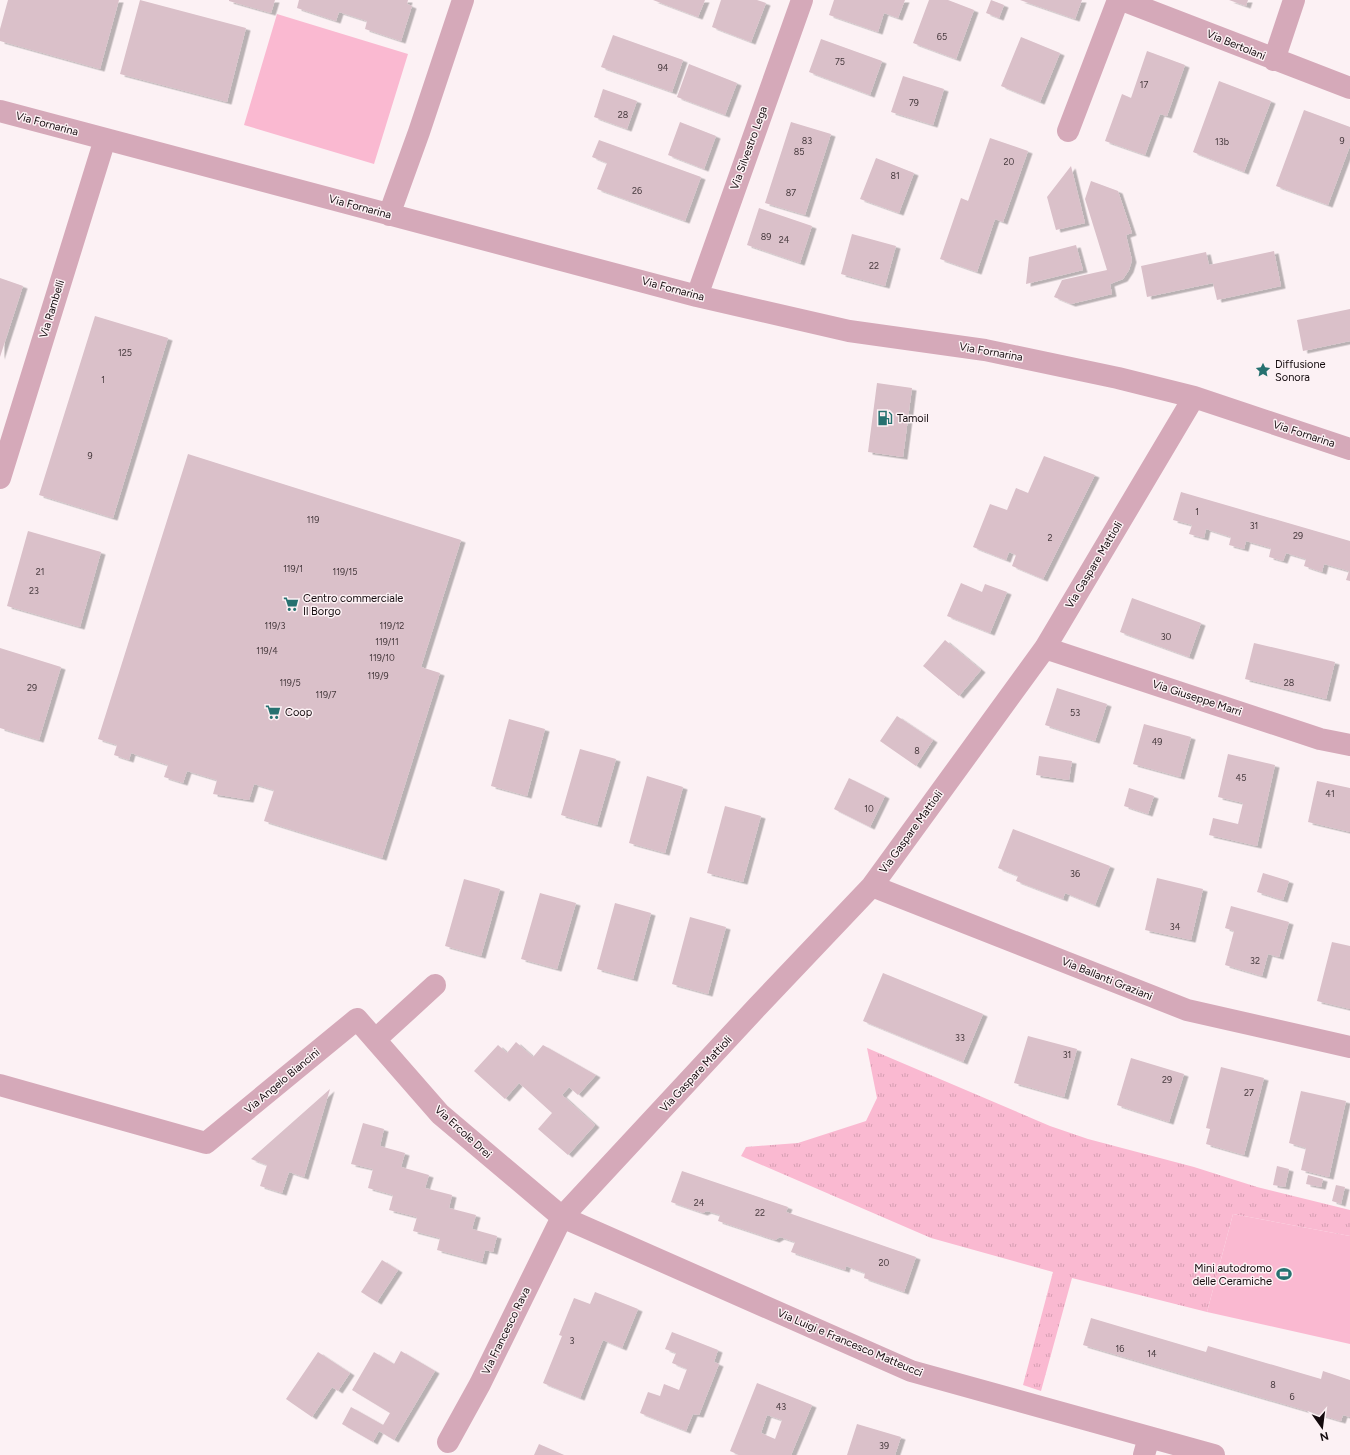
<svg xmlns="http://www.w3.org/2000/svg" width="1350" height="1455" viewBox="0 0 1350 1455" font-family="Figtree,sans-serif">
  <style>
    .grass { fill: #fab9d1 }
    .park { fill: url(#park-tufts) }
    .building { fill: #dac0c9; fill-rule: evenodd; filter: url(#shadow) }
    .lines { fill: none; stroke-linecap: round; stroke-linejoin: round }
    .street { stroke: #d5a9b9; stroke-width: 22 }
    .labels { text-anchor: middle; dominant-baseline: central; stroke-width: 3; stroke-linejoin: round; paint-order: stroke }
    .number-label { font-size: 9px; fill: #45383c }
    .street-label { font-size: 11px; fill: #130a0d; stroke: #fcf1f4 }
    .poi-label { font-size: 11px; fill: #130a0d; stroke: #fcf1f4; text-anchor: start }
  </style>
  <defs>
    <pattern id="park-tufts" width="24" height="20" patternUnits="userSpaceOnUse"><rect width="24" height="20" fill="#fab9d1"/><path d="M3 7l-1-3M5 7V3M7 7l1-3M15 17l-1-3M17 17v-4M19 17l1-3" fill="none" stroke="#d59eb2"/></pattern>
    <filter id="shadow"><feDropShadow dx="4.5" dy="2.5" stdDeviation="0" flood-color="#0004"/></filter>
  </defs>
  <rect width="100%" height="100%" fill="#fcf1f4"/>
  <!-- grass -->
  <path class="grass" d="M 277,14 L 408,54 L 374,164 L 244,125 Z
    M 1233,1214 L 1350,1236 L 1350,1344 L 1207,1312 Z"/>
  <!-- park -->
  <path class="park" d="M 867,1048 L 1050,1126 L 1088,1139 L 1194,1167 L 1257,1187 L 1350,1210 L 1350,1236 L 1233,1214 L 1207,1312 L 1072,1278 L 1041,1391 L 1023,1385 L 1053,1272 L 931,1238 L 741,1156 L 746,1147 L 798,1143 L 866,1121 L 877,1098 Z"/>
  <!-- building -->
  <path class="building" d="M 8,0 L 119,0 L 100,69 L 0,41 L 0,29 Z
    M 140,0 L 246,28 L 227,102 L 120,74 Z
    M 229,0 L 275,0 L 271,13 L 229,1 Z
    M 299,0 L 408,0 L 407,4 L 412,6 L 401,41 L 365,29 L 367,21 L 339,12 L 336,21 L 297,8 Z
    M 653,0 L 705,0 L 698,17 Z
    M 721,0 L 757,0 L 766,3 L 751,42 L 712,27 Z
    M 834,0 L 905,0 L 898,18 L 884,13 L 878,32 L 829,15 Z
    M 929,0 L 948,0 L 974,10 L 956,59 L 913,43 Z
    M 991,0 L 1004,5 L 999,18 L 986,13 Z
    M 1020,0 L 1082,0 L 1075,19 Z
    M 1229,0 L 1248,0 L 1246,6 Z
    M 613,35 L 683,60 L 672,92 L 601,67 Z
    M 1021,37 L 1060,53 L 1040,102 L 1001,86 Z
    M 821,39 L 882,61 L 870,95 L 809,72 Z
    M 1147,51 L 1185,65 L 1167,116 L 1160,114 L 1145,155 L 1105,141 L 1122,94 L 1131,98 Z
    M 689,64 L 737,83 L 725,115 L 677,97 Z
    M 903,76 L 944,89 L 933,125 L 891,112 Z
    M 1219,81 L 1271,101 L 1244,172 L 1193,152 Z
    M 603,89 L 637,101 L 627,129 L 594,117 Z
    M 1304,110 L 1350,127 L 1350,146 L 1328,205 L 1276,186 Z
    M 680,122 L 716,136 L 704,169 L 668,155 Z
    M 791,122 L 831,134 L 805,215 L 765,203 Z
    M 990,138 L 1028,151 L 1003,222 L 995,219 L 977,272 L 940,259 L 961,198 L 968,201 Z
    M 599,140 L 701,177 L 685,221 L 597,189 L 607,163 L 592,157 Z
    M 876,158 L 914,173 L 899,213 L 860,199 Z
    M 1071,166 L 1085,223 L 1056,230 L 1047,197 Z
    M 1091,181 L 1118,191 L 1132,233 L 1126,235 L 1132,260 L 1129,270 L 1123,279 L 1110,284 L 1112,294 L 1071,304 L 1054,297 L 1062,280 L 1107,270 L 1085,199 Z
    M 759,208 L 812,226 L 800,263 L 747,245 Z
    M 852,234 L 896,246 L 885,286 L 841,274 Z
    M 1076,245 L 1083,270 L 1026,284 L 1029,257 Z
    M 1274,251 L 1281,286 L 1217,300 L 1213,283 L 1147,297 L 1141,266 L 1206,252 L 1209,265 Z
    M 0,278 L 23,286 L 0,357 Z
    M 1350,309 L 1350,341 L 1303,351 L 1297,320 Z
    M 95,316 L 168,338 L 113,518 L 39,495 Z
    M 877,383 L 912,388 L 903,457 L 868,452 Z
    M 188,454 L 461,540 L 421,667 L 440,673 L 382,858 L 264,821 L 274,790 L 254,784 L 249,800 L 213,794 L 217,780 L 187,771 L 183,783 L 164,777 L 168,765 L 131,753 L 129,760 L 114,755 L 117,745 L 98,739 Z
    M 1044,456 L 1095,475 L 1043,579 L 1012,566 L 1016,555 L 1009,552 L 1006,560 L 973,547 L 990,504 L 1007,510 L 1016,488 L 1028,493 Z
    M 1181,492 L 1350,541 L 1350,581 L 1346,580 L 1349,571 L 1324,564 L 1322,572 L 1304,566 L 1306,559 L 1286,553 L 1283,561 L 1269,557 L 1271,548 L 1246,541 L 1244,549 L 1229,545 L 1231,537 L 1206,529 L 1204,538 L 1189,534 L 1192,525 L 1173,520 Z
    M 28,531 L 101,552 L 80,627 L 7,606 Z
    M 961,583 L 982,592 L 985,584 L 1007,592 L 990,633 L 947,616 Z
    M 1132,598 L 1201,623 L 1189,657 L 1120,632 Z
    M 945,640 L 981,670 L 959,696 L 923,666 Z
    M 1254,643 L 1335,662 L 1326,699 L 1245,679 Z
    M 0,648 L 61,667 L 39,740 L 0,728 Z
    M 1057,688 L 1107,704 L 1095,741 L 1045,725 Z
    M 897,716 L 933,740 L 916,766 L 880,741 Z
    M 509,719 L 545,729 L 527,796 L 491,786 Z
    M 1144,724 L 1191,737 L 1180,777 L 1133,764 Z
    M 580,749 L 616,759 L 597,825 L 561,815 Z
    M 1228,754 L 1275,765 L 1257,846 L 1209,835 L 1213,818 L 1238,824 L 1243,803 L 1218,797 Z
    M 1039,756 L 1072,761 L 1069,780 L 1036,775 Z
    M 647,776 L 683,787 L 665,853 L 629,843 Z
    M 849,778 L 885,796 L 870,827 L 834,809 Z
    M 1317,781 L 1350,788 L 1350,832 L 1308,822 Z
    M 1129,788 L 1154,796 L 1148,814 L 1124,806 Z
    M 725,806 L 761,816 L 743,882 L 707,873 Z
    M 1013,829 L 1110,866 L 1095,905 L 1065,893 L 1063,899 L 1016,881 L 1018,876 L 998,868 Z
    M 1263,873 L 1289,881 L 1283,900 L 1257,892 Z
    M 1157,878 L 1203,889 L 1191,940 L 1145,930 Z
    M 464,879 L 500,889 L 481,956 L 445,946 Z
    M 540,893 L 576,903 L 557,969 L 521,959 Z
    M 615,903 L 651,913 L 633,979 L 597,969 Z
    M 1231,906 L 1289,922 L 1279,957 L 1268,954 L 1262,976 L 1225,965 L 1234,931 L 1225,928 Z
    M 690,917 L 726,927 L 708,994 L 672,984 Z
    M 1332,942 L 1350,946 L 1350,1009 L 1317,1001 Z
    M 883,973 L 983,1014 L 963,1062 L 863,1021 Z
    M 1028,1036 L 1077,1049 L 1064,1097 L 1014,1083 Z
    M 516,1042 L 533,1057 L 543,1045 L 596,1075 L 578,1095 L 569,1087 L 562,1095 L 595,1125 L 568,1155 L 538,1129 L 552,1113 L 519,1083 L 505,1099 L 474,1071 L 498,1045 L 507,1053 Z
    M 1131,1058 L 1184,1074 L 1169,1122 L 1117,1105 Z
    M 1221,1067 L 1264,1078 L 1244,1155 L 1206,1144 L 1210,1129 L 1206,1128 Z
    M 330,1089 L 304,1177 L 289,1172 L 282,1193 L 260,1186 L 267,1165 L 251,1159 Z
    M 1301,1091 L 1346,1101 L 1329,1177 L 1301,1170 L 1306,1148 L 1289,1143 Z
    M 363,1123 L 384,1129 L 380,1146 L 405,1153 L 401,1167 L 429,1175 L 425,1188 L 452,1195 L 449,1208 L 476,1215 L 472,1229 L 497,1236 L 493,1252 L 485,1250 L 482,1262 L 437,1250 L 440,1238 L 413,1231 L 417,1217 L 389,1210 L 393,1195 L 368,1188 L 373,1169 L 351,1164 Z
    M 1277,1166 L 1289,1169 L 1285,1187 L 1273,1185 Z
    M 682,1171 L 788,1207 L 786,1212 L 916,1257 L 904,1292 L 864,1278 L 865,1273 L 846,1266 L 845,1270 L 791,1252 L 795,1242 L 780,1237 L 775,1240 L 718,1221 L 720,1215 L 707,1211 L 703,1213 L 671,1202 Z
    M 1308,1175 L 1323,1179 L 1321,1187 L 1306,1184 Z
    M 1336,1185 L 1345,1187 L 1341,1204 L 1332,1201 Z
    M 382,1260 L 398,1270 L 377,1302 L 361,1292 Z
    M 595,1292 L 638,1309 L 622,1348 L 603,1340 L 580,1398 L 543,1383 L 562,1336 L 559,1335 L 574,1298 L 590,1304 Z
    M 1091,1318 L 1206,1352 L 1208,1346 L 1321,1379 L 1323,1371 L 1350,1380 L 1350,1417 L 1343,1415 L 1341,1421 L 1083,1345 Z
    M 672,1332 L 718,1350 L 714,1362 L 719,1364 L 699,1415 L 693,1414 L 686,1431 L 640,1413 L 648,1392 L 660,1396 L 664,1384 L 679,1390 L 687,1369 L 672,1363 L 676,1353 L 665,1349 Z
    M 401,1351 L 435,1371 L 394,1440 L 379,1431 L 373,1442 L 342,1424 L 351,1407 L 383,1425 L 390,1413 L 352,1390 L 374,1352 L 394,1364 Z
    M 318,1352 L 350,1373 L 338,1391 L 332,1387 L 312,1417 L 286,1399 Z
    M 757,1383 L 812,1405 L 791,1455 L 739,1455 L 730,1451 ZM 767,1415 L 782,1420 L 775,1439 L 761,1433 Z
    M 857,1424 L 901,1437 L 895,1455 L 847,1455 Z
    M 539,1444 L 564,1455 L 534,1455 Z"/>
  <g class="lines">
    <!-- street -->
    <path class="street" d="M 1122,0 L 1350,88
      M 1274,60 L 1294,0
      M 0,111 L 697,296 L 849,331 L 985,350 L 1118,378 L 1194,397 L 1350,449
      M 1068,131 L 1118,0
      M 389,215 L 419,132 L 463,0
      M 697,296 L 802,0
      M 0,478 L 105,139
      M 1045,648 L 1320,739 L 1350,745
      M 872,886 L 1187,1010 L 1350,1047
      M 376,1039 L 435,985
      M 0,1085 L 206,1143 L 357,1019 L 440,1114 L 562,1217 L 911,1371 L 1214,1455
      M 448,1442 L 480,1384 L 562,1217 L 758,1006 L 872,886 L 1045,648 L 1194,397
      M 1144,1455 L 1149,1437"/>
  </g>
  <!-- icons -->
  <defs>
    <g id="sight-bare" transform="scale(1.2)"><path d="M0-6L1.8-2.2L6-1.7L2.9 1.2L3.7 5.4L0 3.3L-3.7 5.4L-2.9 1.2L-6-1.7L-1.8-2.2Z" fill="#267170" stroke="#fcf1f4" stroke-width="2.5" paint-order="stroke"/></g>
    <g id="fuel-bare" transform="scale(1.2)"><path d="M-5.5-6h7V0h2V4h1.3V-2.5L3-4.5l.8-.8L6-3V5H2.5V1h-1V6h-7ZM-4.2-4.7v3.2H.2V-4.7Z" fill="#267170" stroke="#fcf1f4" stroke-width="2.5" paint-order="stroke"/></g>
    <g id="supermarket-bare" transform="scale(1.2)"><path d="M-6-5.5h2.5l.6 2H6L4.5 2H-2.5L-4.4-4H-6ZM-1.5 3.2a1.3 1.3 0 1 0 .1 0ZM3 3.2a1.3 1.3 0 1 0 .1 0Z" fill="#267170" stroke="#fcf1f4" stroke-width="2.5" paint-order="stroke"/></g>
    <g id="stadium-bare" transform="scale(1.2)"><path d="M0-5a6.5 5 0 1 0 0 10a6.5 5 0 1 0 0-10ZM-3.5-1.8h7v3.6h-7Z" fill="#267170" stroke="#fcf1f4" stroke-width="2.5" paint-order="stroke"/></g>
  </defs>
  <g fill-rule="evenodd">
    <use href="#sight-bare" x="1263" y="370"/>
    <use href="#fuel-bare" x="885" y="418"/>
    <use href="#supermarket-bare" x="291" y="604"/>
    <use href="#supermarket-bare" x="273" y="712"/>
    <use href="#stadium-bare" x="1284" y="1274"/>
  </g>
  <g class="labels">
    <!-- number labels -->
    <g class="number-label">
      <text x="942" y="36">65</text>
      <text x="840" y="61">75</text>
      <text x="663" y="67">94</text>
      <text x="1144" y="84">17</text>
      <text x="914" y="102">79</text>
      <text x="623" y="114">28</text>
      <text x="807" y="140">83</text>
      <text x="1342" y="140">9</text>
      <text x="1222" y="141">13b</text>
      <text x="799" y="151">85</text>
      <text x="1009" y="161">20</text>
      <text x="895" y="175">81</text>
      <text x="637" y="190">26</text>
      <text x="791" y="192">87</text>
      <text x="766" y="236">89</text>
      <text x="784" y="239">24</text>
      <text x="874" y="265">22</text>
      <text x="125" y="352">125</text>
      <text x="103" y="379">1</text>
      <text x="90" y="455">9</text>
      <text x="1197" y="511">1</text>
      <text x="313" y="519">119</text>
      <text x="1254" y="525">31</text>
      <text x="1298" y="535">29</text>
      <text x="1050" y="537">2</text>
      <text x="293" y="568">119/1</text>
      <text x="40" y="571">21</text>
      <text x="345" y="571">119/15</text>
      <text x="34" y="590">23</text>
      <text x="275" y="625">119/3</text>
      <text x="392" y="625">119/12</text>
      <text x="1166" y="636">30</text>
      <text x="387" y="641">119/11</text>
      <text x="267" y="650">119/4</text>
      <text x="382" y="657">119/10</text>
      <text x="378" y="675">119/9</text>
      <text x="290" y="682">119/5</text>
      <text x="1289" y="682">28</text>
      <text x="32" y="687">29</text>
      <text x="326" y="694">119/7</text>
      <text x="1075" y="712">53</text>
      <text x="1157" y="741">49</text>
      <text x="917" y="750">8</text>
      <text x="1241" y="777">45</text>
      <text x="1330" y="793">41</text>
      <text x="869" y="808">10</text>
      <text x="1075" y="873">36</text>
      <text x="1175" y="926">34</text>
      <text x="1255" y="960">32</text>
      <text x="960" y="1037">33</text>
      <text x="1067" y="1054">31</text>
      <text x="1167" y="1079">29</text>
      <text x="1249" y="1092">27</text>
      <text x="699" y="1202">24</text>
      <text x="760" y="1212">22</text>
      <text x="884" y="1262">20</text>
      <text x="572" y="1340">3</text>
      <text x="1120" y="1348">16</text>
      <text x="1152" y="1353">14</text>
      <text x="1273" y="1384">8</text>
      <text x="1292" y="1396">6</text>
      <text x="781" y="1406">43</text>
      <text x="884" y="1445">39</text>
    </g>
    <!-- street labels -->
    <g class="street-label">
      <text transform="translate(1236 45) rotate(22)">Via Bertolani</text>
      <text transform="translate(47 124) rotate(15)">Via Fornarina</text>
      <text transform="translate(749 148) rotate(-70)">Via Silvestro Lega</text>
      <text transform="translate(360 207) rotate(15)">Via Fornarina</text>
      <text transform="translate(673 289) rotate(15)">Via Fornarina</text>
      <text transform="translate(52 309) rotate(-73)">Via Rambelli</text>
      <text transform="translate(991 352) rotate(10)">Via Fornarina</text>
      <text transform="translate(1304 434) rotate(18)">Via Fornarina</text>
      <text transform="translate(1094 565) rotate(-59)">Via Gaspare Mattioli</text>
      <text transform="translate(1197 698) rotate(18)">Via Giuseppe Marri</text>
      <text transform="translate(911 832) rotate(-54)">Via Gaspare Mattioli</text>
      <text transform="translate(1107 979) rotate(22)">Via Ballanti Graziani</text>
      <text transform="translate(696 1074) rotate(-47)">Via Gaspare Mattioli</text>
      <text transform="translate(282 1081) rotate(-40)">Via Angelo Biancini</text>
      <text transform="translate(463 1132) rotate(42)">Via Ercole Drei</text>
      <text transform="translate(506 1331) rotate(-64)">Via Francesco Rava</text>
      <text transform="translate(850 1343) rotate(23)">Via Luigi e Francesco Matteucci</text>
    </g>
    <!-- poi labels -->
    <g class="poi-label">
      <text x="1275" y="364">Diffusione<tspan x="1275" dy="13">Sonora</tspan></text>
      <text x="897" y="418">Tamoil</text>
      <text x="303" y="598">Centro commerciale<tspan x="303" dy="13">Il Borgo</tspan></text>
      <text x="285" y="712">Coop</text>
      <text x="1272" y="1268" text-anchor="end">Mini autodromo<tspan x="1272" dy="13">delle Ceramiche</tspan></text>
    </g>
  </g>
  <!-- north arrow -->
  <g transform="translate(1322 1427) rotate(166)" stroke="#fcf1f4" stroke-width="3" paint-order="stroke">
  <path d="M0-3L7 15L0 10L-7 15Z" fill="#130a0d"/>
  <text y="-6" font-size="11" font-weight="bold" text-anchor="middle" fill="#130a0d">N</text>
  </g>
</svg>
